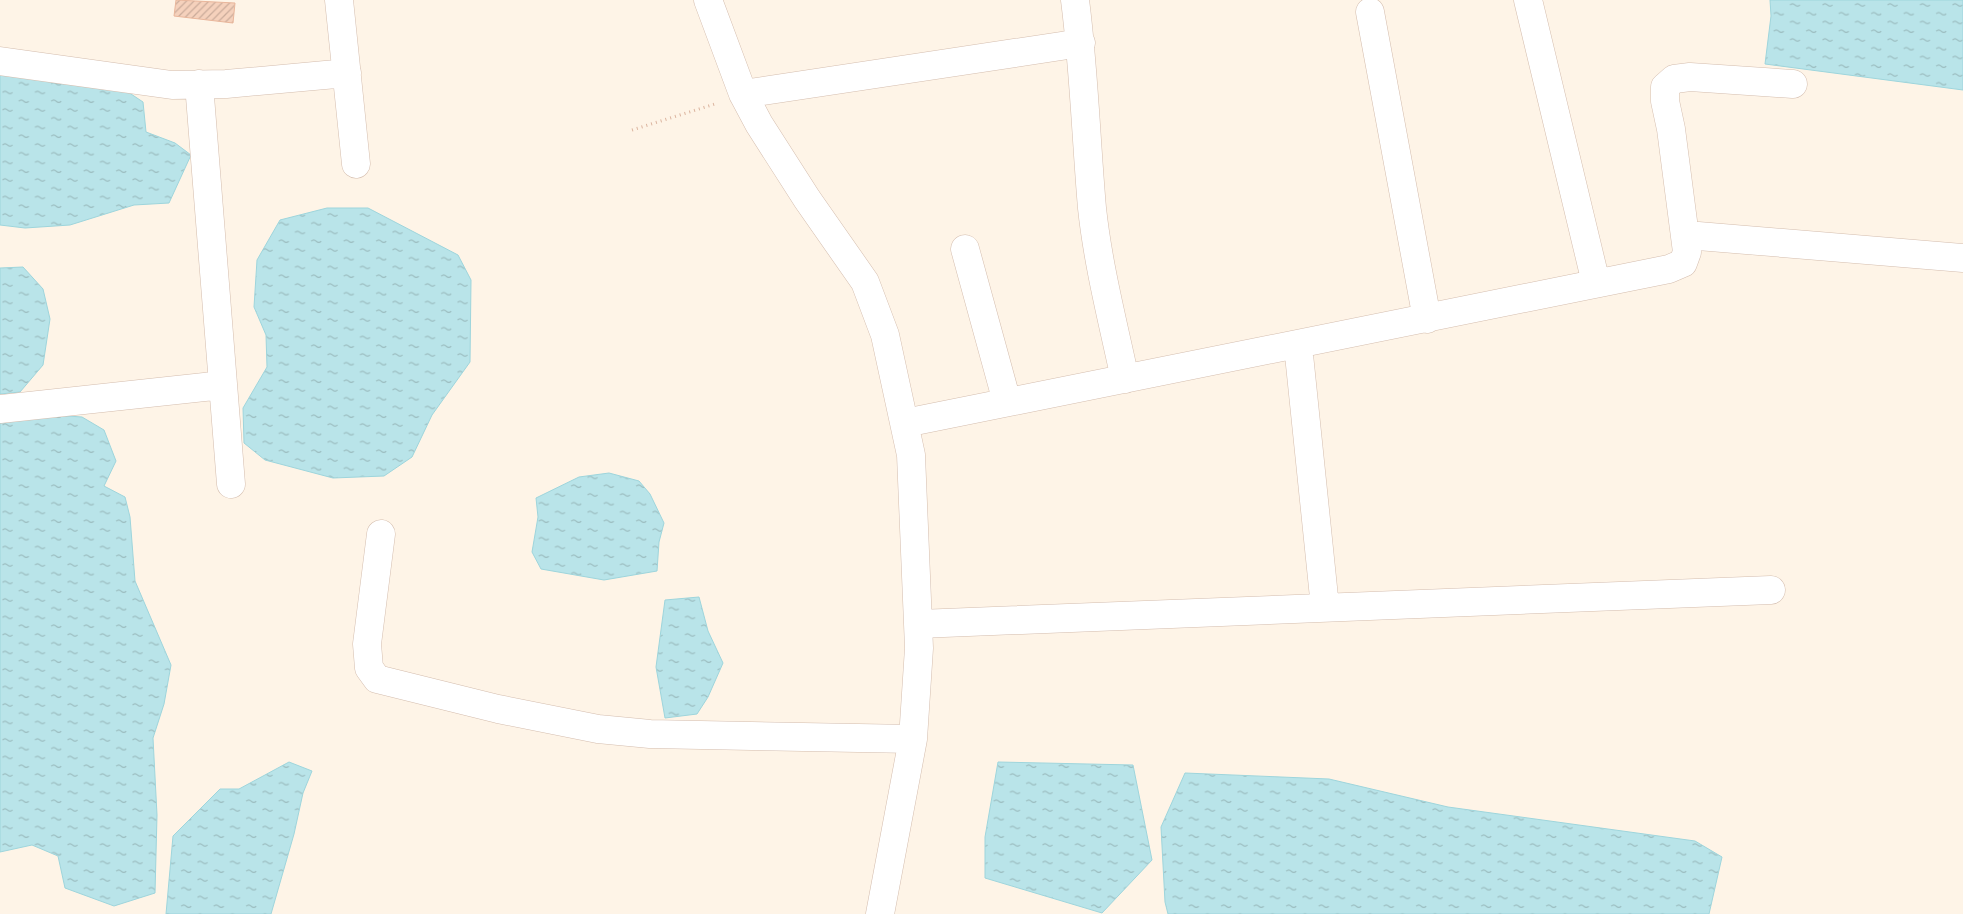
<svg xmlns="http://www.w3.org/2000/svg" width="1963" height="914" viewBox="0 0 1963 914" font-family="Poppins,sans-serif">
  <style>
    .water { fill: url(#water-ripples); stroke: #9ed5dc }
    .building { fill: url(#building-hatch); stroke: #e9b69b }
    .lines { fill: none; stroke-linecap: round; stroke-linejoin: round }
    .street-casing { stroke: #d4bdae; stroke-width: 29 }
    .path { stroke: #dbb49f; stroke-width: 3; stroke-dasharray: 1 4; stroke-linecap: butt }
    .street { stroke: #fff; stroke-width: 28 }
  </style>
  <defs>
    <pattern id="water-ripples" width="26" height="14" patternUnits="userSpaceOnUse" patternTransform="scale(1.25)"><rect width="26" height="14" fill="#b9e4e9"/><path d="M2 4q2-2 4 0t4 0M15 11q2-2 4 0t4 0" fill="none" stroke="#9bbcbf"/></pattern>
    <pattern id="building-hatch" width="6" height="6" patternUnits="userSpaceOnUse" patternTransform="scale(1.25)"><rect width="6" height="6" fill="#f5d1bc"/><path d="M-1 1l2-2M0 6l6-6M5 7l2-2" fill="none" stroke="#cbac9b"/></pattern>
  </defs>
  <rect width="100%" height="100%" fill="#fef4e7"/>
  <!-- water -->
  <path class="water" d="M 1770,0 L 1963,0 L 1963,90 L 1765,64 L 1771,16 Z
    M 0,53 L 116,84 L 143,102 L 146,132 L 175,143 L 191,155 L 169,203 L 134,205 L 70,225 L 25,228 L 0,225 Z
    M 327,208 L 368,208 L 458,255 L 471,280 L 470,362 L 432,415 L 412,457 L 384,476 L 333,478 L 265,460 L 244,443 L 243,408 L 267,367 L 266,335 L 254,307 L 257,260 L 280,220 Z
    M 23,267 L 43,289 L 50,319 L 43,365 L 20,392 L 0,394 L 0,268 Z
    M 54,415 L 82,417 L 104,430 L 116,461 L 104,486 L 125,497 L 130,517 L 135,581 L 171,665 L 164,704 L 153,738 L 157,815 L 155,893 L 114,906 L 65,888 L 58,856 L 32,845 L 0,852 L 0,422 Z
    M 609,473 L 639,481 L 650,494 L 664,523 L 659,542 L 657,571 L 604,580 L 541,569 L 532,552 L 538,517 L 536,498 L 579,477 Z
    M 699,597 L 708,631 L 723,663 L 708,697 L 697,714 L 665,718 L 656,667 L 665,600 Z
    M 289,762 L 312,771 L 303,793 L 294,834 L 271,914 L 166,914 L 173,836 L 220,789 L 239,789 Z
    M 998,762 L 1133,765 L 1152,860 L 1102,913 L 985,878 L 985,837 Z
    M 1185,773 L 1329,779 L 1448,807 L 1695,841 L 1722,857 L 1709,914 L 1168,914 L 1165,902 L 1161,827 Z"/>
  <!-- building -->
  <path class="building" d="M 176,0 L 235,3 L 233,23 L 174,16 Z"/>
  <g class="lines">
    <!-- street casing -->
    <g class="street-casing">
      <path id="street" d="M 339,0 L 356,164
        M 708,0 L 743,94 L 759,124 L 807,199 L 865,282 L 885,335 L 911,455 L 919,648 L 913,739 L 880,914
        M 1075,0 C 1084,69 1086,139 1092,208 C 1098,265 1113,323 1125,379
        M 1528,0 L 1596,283
        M 1370,12 L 1427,319
        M 0,61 L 172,85 L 226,84 L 347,73
        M 199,84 L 231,484
        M 743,94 L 1081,43
        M 1686,235 L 1963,258
        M 965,249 L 1007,402
        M 1298,345 L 1325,607
        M 0,409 L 223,385
        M 905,423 L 1669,269 L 1683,263 L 1687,252 L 1671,129 L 1665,101 L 1665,87 L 1674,79 L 1690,77 L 1793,84
        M 381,534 L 367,644 L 369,668 L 377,679 L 498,709 L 598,729 L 650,734 L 913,739
        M 919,624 L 1771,590"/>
    </g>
    <!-- path -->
    <path class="path" d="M 632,130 L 715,104"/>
    <!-- street -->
    <use href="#street" class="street"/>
  </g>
</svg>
